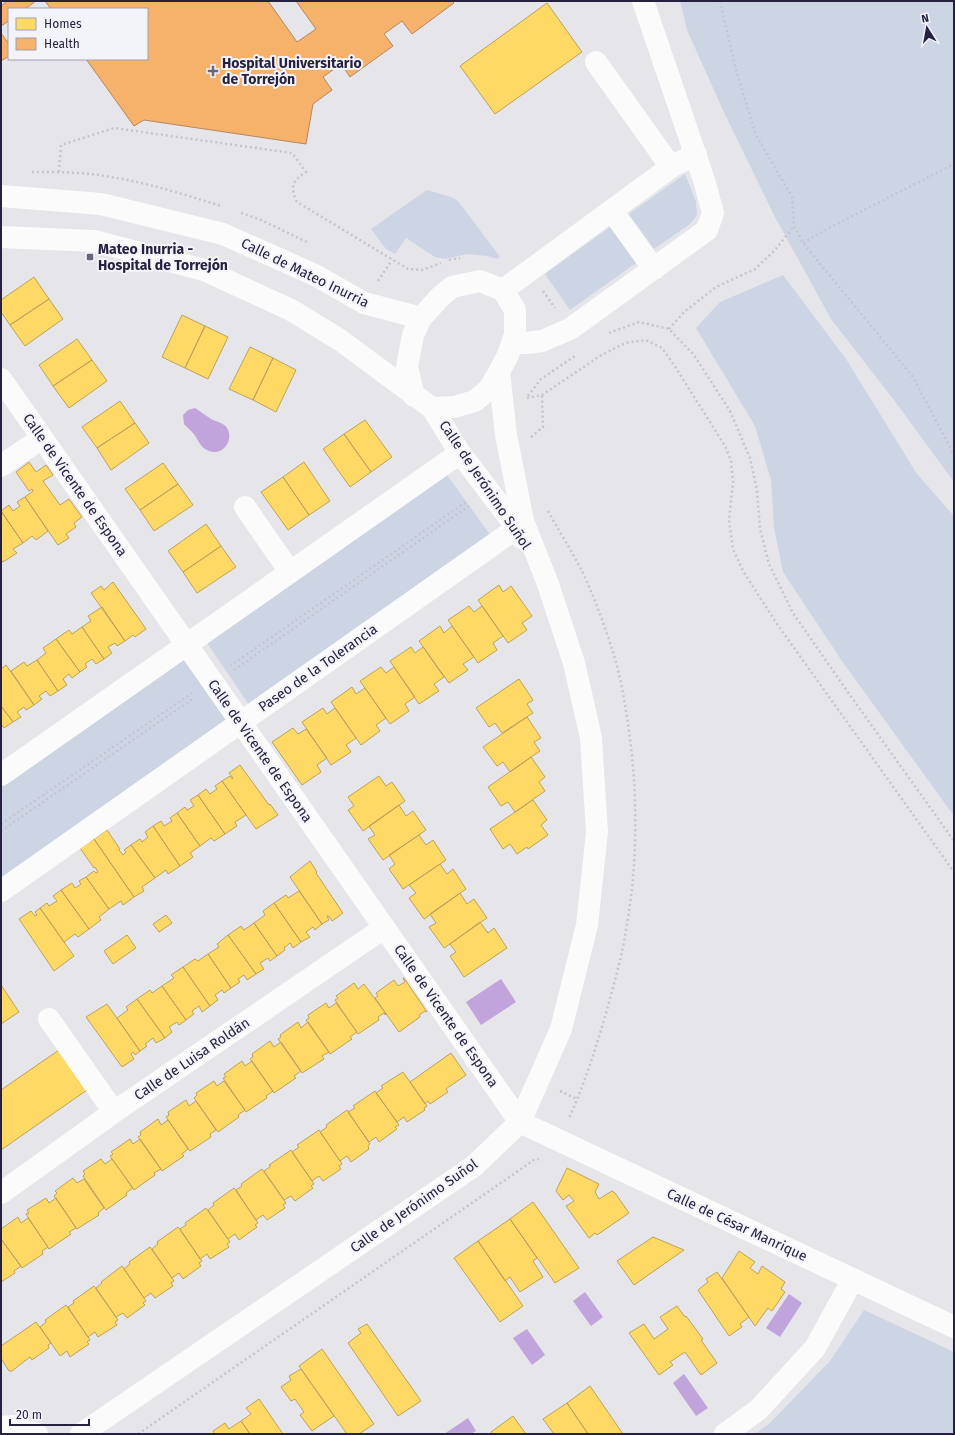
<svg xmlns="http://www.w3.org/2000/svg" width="955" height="1435" viewBox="0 0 955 1435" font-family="'Fira Sans',sans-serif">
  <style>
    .green { fill: #cdd4e4 }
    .water { fill: #c1a4db }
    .homes { fill: #ffd966; stroke: #bea25a }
    .health { fill: #f6b26b; stroke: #b7865e }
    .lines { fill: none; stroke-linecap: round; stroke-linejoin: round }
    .path { stroke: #c6c5cd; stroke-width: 2.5; stroke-dasharray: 2 3; stroke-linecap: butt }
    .minor { stroke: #fbfbfc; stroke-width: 22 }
    .poi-dot { fill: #68667b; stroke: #f3f4f9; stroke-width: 1.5 }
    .labels { text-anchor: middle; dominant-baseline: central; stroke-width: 4; stroke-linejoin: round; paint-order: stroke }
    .poi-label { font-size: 14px; font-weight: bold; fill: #25213f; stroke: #f3f4f9; text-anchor: start }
    .street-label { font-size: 14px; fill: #25213f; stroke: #f3f4f9 }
  </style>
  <rect width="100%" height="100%" fill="#e5e5ea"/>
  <!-- green -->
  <path class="green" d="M 680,1 L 954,1 L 954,482 L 894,400 L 831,319 L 775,217 L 722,108 L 687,30 Z
    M 685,174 L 696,202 L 697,215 L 690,224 L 654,249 L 629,214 Z
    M 427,190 L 451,197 L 458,201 L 500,257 L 497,259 L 488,256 L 467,254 L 445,259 L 435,257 L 406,238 L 395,254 L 386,249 L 371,229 Z
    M 610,227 L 636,263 L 570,310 L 545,274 Z
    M 783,275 L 846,359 L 917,474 L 954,516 L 954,816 L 842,661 L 783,572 L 774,527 L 771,480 L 755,426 L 696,328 L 720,302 Z
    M 447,475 L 491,536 L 250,706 L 207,643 Z
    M 183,658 L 228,723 L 1,879 L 1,784 Z
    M 864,1310 L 954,1352 L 954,1434 L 755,1434 L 770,1423 L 830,1361 Z"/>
  <!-- water -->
  <path class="water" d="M 195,408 C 200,411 205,415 211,419 C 216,422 223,422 227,428 C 235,441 221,458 207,450 C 200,447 198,439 193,433 C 190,430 187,427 184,424 L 183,415 L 188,410 Z
    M 501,979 L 516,1002 L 481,1025 L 466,1002 Z
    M 585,1292 L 603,1317 L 591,1326 L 573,1301 Z
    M 789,1294 L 802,1303 L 780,1337 L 766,1328 Z
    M 527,1329 L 545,1355 L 532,1365 L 513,1338 Z
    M 684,1374 L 708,1408 L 696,1416 L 673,1383 Z
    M 468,1418 L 476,1431 L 471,1434 L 444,1434 Z"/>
  <!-- homes -->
  <path class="homes" d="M 547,3 L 582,52 L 495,114 L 460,66 Z
    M 34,277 L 49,299 L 10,325 L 1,312 L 1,300 Z
    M 49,299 L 63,319 L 25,346 L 10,325 Z
    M 182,315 L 205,326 L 185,368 L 162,357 Z
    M 205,326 L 228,337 L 208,379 L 185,368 Z
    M 77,339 L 92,360 L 53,386 L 39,365 Z
    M 250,347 L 273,358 L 253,400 L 229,389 Z
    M 273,358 L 296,370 L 276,412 L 253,400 Z
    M 92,360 L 107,381 L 69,408 L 53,386 Z
    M 120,401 L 135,423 L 97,448 L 82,427 Z
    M 365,420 L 392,457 L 371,472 L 344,434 Z
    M 135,423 L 149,443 L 111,470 L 97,448 Z
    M 344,434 L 371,472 L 350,487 L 323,449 Z
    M 29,462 L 36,472 L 46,465 L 53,475 L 43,481 L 60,505 L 69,499 L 82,517 L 74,523 L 76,527 L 66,534 L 69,538 L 58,545 L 25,497 L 33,491 L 32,489 L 29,491 L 16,472 Z
    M 304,462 L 330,501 L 309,515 L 283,477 Z
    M 163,463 L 178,484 L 140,510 L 125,489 Z
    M 283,477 L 309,515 L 288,530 L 261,492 Z
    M 178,484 L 193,505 L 154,531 L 140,510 Z
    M 25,497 L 48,531 L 36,540 L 32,536 L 23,543 L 1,511 L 9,505 L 13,511 L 20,506 L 17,502 Z
    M 1,511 L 23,543 L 13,549 L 17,553 L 3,562 L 1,559 Z
    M 206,524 L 221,546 L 183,572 L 168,551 Z
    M 221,546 L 236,567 L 197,593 L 183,572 Z
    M 113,582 L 146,629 L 135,637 L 133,635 L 125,641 L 91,593 L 101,586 L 104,590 Z
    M 499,585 L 503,592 L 511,586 L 532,616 L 522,623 L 527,630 L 508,643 L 478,600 Z
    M 469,606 L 474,612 L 482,606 L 503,636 L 493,643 L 497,650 L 478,663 L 448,620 Z
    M 102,607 L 125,641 L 117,646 L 115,643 L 108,647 L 112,653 L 104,659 L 82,627 L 91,621 L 88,616 Z
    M 440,626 L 444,633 L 452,626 L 474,657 L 463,664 L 468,670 L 449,683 L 419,641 Z
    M 82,627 L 104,659 L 96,664 L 92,659 L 85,664 L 87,667 L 80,672 L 56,639 L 69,630 L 72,634 Z
    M 56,639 L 80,672 L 72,678 L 69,674 L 63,679 L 67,685 L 58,691 L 37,660 L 46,653 L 43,648 Z
    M 411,647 L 415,653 L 423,647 L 444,677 L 434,684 L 439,691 L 419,704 L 390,661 Z
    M 37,660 L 58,691 L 50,696 L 46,691 L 39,696 L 42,699 L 34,705 L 11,671 L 24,662 L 27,666 Z
    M 6,665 L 34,705 L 26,710 L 24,707 L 17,712 L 21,717 L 13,722 L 1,706 L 1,669 Z
    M 381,667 L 386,673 L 394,667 L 415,697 L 405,704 L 409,711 L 390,724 L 360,681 Z
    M 519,679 L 533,700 L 527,704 L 533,713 L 502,733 L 495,723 L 489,727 L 476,708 Z
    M 352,687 L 356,694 L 365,688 L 386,718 L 376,725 L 380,731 L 361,745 L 331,702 Z
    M 1,706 L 13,722 L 4,728 L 1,724 Z
    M 323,708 L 327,714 L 335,708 L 356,738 L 346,745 L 351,752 L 331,765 L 302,722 Z
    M 527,717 L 541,738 L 534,742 L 540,751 L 510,772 L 503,762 L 497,766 L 483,747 Z
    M 293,728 L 298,734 L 306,729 L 327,758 L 317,765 L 321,772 L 302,785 L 272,742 Z
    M 531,757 L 545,777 L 539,782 L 545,791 L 515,812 L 508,802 L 501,806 L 488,787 Z
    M 240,765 L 269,805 L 270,804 L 278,815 L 256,829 L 222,781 L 230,776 L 232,779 L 233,778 L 229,773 Z
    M 379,776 L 386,786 L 392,782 L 405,801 L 363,831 L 348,810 L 354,806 L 348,797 Z
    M 222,781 L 246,815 L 235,822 L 237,826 L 225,834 L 198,795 L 206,789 L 210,794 L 217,789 L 215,786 Z
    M 198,795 L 225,834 L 214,841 L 211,838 L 200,846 L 177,813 L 185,807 L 187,810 L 194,806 L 190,800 Z
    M 533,800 L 547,820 L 541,825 L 548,835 L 528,849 L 527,847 L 517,854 L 510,844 L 503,849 L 490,829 Z
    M 399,805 L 406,816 L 413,811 L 426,830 L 383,860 L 368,839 L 375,835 L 369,826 Z
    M 177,813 L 200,846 L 190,853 L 193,857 L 180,866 L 153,826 L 161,821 L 164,826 L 172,821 L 170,818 Z
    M 153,826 L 180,866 L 168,874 L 166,870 L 155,878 L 131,845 L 140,839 L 142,842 L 148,837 L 145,832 Z
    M 107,830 L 120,849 L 119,850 L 123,855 L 126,852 L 124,850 L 131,845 L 155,878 L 142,887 L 144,891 L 134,897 L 94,839 Z
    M 419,835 L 426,845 L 433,840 L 446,860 L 403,889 L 389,869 L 395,864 L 389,855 Z
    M 94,839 L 134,897 L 123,905 L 121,901 L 109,909 L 86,877 L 94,871 L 96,873 L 98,872 L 95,867 L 94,868 L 80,848 Z
    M 310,861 L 317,872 L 316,873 L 343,913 L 332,921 L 329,916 L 327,916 L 329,920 L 322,924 L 290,877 Z
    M 440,864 L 447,874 L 453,869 L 466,889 L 424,919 L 409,898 L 416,893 L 409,885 Z
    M 86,877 L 109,909 L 99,917 L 101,920 L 89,929 L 61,890 L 72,883 L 75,888 L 81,884 L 79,881 Z
    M 61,890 L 89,929 L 78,937 L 75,934 L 64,942 L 40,908 L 47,903 L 49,906 L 57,901 L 53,896 Z
    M 299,891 L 322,924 L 315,930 L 313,927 L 306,932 L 310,937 L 301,942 L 274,903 L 286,895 L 288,898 Z
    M 460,893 L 467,904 L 474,899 L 487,918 L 444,948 L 429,927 L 436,923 L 430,914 Z
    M 274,903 L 301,942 L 293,948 L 290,943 L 284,948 L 285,950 L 277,956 L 254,923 L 265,915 L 263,911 Z
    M 40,908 L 74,956 L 54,971 L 19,919 L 31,911 L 35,916 L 37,915 L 35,912 Z
    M 166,915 L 172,923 L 159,932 L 153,924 Z
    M 480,922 L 488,933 L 494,928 L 507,948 L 464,977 L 450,956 L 456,952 L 450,944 Z
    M 254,923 L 277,956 L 270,961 L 268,958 L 260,963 L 264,969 L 256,974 L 228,935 L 241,926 L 244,930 Z
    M 127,935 L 136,948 L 113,964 L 104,951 Z
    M 228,935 L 256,974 L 247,980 L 244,975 L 238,979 L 240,982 L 231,988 L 208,954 L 219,947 L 217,944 Z
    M 208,954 L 231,988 L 224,993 L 222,990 L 215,995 L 218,1000 L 210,1006 L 183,967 L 195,959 L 198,961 Z
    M 183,967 L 210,1006 L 202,1012 L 199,1006 L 192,1011 L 194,1014 L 186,1020 L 162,986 L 174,978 L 171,975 Z
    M 403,978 L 404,978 L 427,1012 L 425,1011 L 419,1015 L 420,1017 L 399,1032 L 375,998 L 378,996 L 376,993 L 394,980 L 398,986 L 405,982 Z
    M 354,983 L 358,989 L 364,984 L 386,1014 L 385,1015 L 384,1013 L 378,1017 L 379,1020 L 358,1034 L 335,1000 L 338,998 L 336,996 Z
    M 1,985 L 19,1012 L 1,1024 Z
    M 162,986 L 186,1020 L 179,1025 L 177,1022 L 169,1027 L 172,1032 L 165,1038 L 137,999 L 150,990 L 152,993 Z
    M 137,999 L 165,1038 L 156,1043 L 153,1038 L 145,1044 L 147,1046 L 140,1051 L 117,1018 L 128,1010 L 126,1007 Z
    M 326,1003 L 329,1008 L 336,1003 L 357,1032 L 350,1037 L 352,1039 L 330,1054 L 306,1020 L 309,1018 L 308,1015 Z
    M 107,1004 L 140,1051 L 135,1055 L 133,1052 L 131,1054 L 134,1059 L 122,1067 L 86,1017 Z
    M 298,1022 L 301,1028 L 308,1022 L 329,1052 L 322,1056 L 324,1059 L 302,1073 L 278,1039 L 281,1037 L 280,1035 Z
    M 270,1041 L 274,1047 L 281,1042 L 301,1071 L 294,1076 L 296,1078 L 274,1093 L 250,1059 L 253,1057 L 252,1054 Z
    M 59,1050 L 87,1090 L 1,1150 L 1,1090 Z
    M 451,1053 L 466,1075 L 446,1089 L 448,1092 L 430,1104 L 428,1101 L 425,1104 L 410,1082 Z
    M 242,1061 L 245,1066 L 252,1061 L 273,1091 L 266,1096 L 267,1098 L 246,1112 L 223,1078 L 226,1077 L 224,1074 Z
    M 403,1072 L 427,1106 L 424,1108 L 425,1110 L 407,1122 L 404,1117 L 397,1122 L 376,1093 L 383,1088 L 381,1086 Z
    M 214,1081 L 217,1086 L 224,1081 L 245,1110 L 238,1115 L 239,1117 L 218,1132 L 194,1098 L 197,1095 L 196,1093 Z
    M 375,1091 L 399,1125 L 395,1127 L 397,1129 L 379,1142 L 376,1137 L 369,1142 L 348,1112 L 355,1108 L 353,1106 Z
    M 186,1100 L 189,1106 L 196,1101 L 216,1130 L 210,1134 L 211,1137 L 190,1151 L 166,1117 L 169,1115 L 168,1112 Z
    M 347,1110 L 370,1144 L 368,1146 L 369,1149 L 351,1162 L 347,1156 L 340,1161 L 320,1132 L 327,1127 L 326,1125 Z
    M 158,1119 L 161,1125 L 168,1120 L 188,1149 L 182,1154 L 184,1156 L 162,1171 L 138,1137 L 141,1135 L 140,1132 Z
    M 319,1130 L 342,1164 L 339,1166 L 341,1169 L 323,1181 L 319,1176 L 312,1181 L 292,1152 L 299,1147 L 297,1145 Z
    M 130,1139 L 133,1144 L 140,1139 L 161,1169 L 154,1173 L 155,1175 L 134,1190 L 110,1156 L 113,1154 L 111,1152 Z
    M 291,1150 L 314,1184 L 311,1186 L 313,1188 L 295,1201 L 291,1196 L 284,1200 L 264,1171 L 271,1166 L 269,1165 Z
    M 101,1159 L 105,1164 L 112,1159 L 133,1188 L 126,1193 L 127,1195 L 106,1210 L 83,1176 L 85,1174 L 83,1171 Z
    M 567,1168 L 599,1184 L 595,1192 L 599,1199 L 612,1191 L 615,1193 L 629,1213 L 597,1235 L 595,1233 L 589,1238 L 566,1206 L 574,1201 L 569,1195 L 563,1200 L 556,1191 Z
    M 262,1169 L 286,1203 L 283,1205 L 285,1208 L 267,1220 L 263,1215 L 256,1220 L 236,1190 L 242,1186 L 241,1184 Z
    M 73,1178 L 77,1183 L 84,1179 L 104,1208 L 98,1213 L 99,1215 L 77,1229 L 54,1196 L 57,1193 L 55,1191 Z
    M 234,1188 L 258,1223 L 255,1225 L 257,1227 L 239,1240 L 235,1234 L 228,1239 L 208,1210 L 214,1205 L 213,1203 Z
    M 46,1198 L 49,1203 L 56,1198 L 76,1228 L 69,1232 L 71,1234 L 49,1249 L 26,1214 L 29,1213 L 27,1210 Z
    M 533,1202 L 579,1268 L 555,1283 L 510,1219 Z
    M 206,1208 L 230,1242 L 227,1244 L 229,1247 L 210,1259 L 207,1254 L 200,1259 L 180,1229 L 186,1225 L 185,1223 Z
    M 18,1217 L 21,1223 L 28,1218 L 48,1247 L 42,1251 L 43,1254 L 22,1268 L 1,1239 L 1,1229 Z
    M 510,1219 L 537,1258 L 533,1261 L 543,1277 L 520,1292 L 510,1277 L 505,1281 L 478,1241 Z
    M 178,1227 L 202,1261 L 199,1263 L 201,1266 L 183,1279 L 179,1273 L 172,1278 L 152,1249 L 158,1244 L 157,1242 Z
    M 653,1237 L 684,1250 L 634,1285 L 617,1261 Z
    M 1,1239 L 21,1266 L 14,1271 L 15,1273 L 1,1282 Z
    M 478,1241 L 523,1306 L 500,1322 L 454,1258 Z
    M 150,1247 L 174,1281 L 171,1283 L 173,1286 L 155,1298 L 151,1293 L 144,1298 L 124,1269 L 130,1264 L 129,1262 Z
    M 739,1251 L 755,1262 L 750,1268 L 758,1274 L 762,1266 L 785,1282 L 781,1289 L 785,1292 L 772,1311 L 768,1308 L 755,1326 L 722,1278 Z
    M 122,1266 L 146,1301 L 143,1303 L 145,1305 L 127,1318 L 123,1313 L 116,1317 L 96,1288 L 102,1283 L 101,1282 Z
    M 717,1272 L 749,1317 L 740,1324 L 742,1327 L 729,1336 L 698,1290 L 708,1282 L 706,1279 Z
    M 94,1286 L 118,1320 L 115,1322 L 117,1325 L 98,1337 L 95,1332 L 88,1337 L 68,1307 L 74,1303 L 73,1301 Z
    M 66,1305 L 90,1340 L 87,1342 L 89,1344 L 70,1357 L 67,1351 L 60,1356 L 40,1327 L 46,1322 L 45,1320 Z
    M 677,1306 L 685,1317 L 686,1316 L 703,1339 L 701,1340 L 717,1363 L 701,1375 L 685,1352 L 670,1362 L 673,1365 L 659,1375 L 629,1333 L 644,1324 L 654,1339 L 668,1329 L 660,1317 Z
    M 36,1322 L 51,1343 L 48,1345 L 49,1348 L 32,1360 L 30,1357 L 12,1371 L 9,1371 L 1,1358 L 1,1346 Z
    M 367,1324 L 421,1401 L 398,1416 L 348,1343 L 361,1333 L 358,1329 Z
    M 322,1349 L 374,1424 L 359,1434 L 347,1434 L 299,1366 Z
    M 301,1369 L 334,1416 L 312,1431 L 300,1415 L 304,1412 L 295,1399 L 291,1401 L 281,1387 L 291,1380 L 289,1376 Z
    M 590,1386 L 623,1434 L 588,1434 L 567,1403 Z
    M 259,1399 L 283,1434 L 250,1434 L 241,1421 L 251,1414 L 246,1408 Z
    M 567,1403 L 588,1434 L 554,1434 L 543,1419 Z
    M 513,1416 L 526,1434 L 492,1434 L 491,1432 Z
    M 241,1421 L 250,1434 L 215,1434 L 213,1431 L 225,1423 L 229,1429 Z"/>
  <!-- health -->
  <path class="health" d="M 7,1 L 36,1 L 25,9 L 9,9 L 9,21 L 1,26 L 1,6 Z
    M 45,1 L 268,1 L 297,42 L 316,29 L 296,1 L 452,1 L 454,3 L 412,34 L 402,21 L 384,34 L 393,46 L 350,77 L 341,64 L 323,77 L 332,90 L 313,104 L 306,144 L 144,120 L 134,126 L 86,59 L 147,59 L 147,9 L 51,9 Z
    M 1,33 L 9,44 L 9,56 L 1,61 Z"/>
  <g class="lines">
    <!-- path -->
    <path class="path" d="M 720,1 L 737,74 L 756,135 L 792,197 L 794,226 L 803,243 L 913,377 L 954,455
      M 32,172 C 56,172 81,172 105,176 C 145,182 183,194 221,206
      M 59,172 L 61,145 L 114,128 L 292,153 L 306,172 C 292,181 290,187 297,202 L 408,269 L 422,270 L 441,263
      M 241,213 L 259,219 L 309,243
      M 803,243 L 829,228 L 954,164
      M 449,260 L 460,258
      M 378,281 L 392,260
      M 543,291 L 555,308
      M 669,329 L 684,312 L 716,287 L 755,269 L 775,250 L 794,226
      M 609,333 L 639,322 L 669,329 L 694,355 L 730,411 L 750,458 L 757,490 L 760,529 L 769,564 L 793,613 L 847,691 L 954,841
      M 528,396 L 541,379 L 575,356
      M 527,398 L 542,395 L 600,356 L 625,343 L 646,340 L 662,348 L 676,368 L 725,446 L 731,461 L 733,482 L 729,520 L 733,549 L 743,571 L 777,624 L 954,872
      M 531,437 L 543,427 L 542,395
      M 548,511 C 559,531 571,550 581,569 C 593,593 605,627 613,652 C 619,671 623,692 626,711 C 638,784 639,857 626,930 C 622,957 614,983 607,1010 C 596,1047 585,1083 569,1118
      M 230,666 L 466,502
      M 234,670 L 469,506
      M 1,824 L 192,693
      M 1,831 L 194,698
      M 560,1091 L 577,1099
      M 138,1434 L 534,1160 L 539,1159"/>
    <!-- minor -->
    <path class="minor" d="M 596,62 L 671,167
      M 1,196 L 101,204 L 223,234 L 315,275 L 364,303 L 421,318
      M 612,211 L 654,269
      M 1,237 L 94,241 L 204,270 L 291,310 L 340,340 L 432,408 L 454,407 L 475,401 L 489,389 L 499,372 L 508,355 L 515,334 L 515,310 L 503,290 L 480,281 L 452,287 L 440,297 L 421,318 L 413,335 L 407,367 L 414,396
      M 503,290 L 671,167 L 696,154
      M 512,343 L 526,343 L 542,341 L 570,329 L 707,230 L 713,213 L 704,180 L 643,1
      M 1,379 L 520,1122 L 954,1327
      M 432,408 L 460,453 L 517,528 L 522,538
      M 1,466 L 42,438
      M 245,507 L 290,572
      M 1,775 L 460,453
      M 1,891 L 517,528
      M 49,1019 L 114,1112
      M 1,1193 L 114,1112 L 384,928
      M 1,1427 L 14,1426 L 37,1434
      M 81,1434 L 474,1166 L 520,1122 L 561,1029 L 587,925 L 597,832 L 591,738 L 574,663 L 548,584 L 523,521 L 506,435 L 499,372
      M 725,1434 L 758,1410 L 815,1348 L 853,1279"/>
  </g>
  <!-- markers -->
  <g class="poi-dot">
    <path d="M211 65h4v4h4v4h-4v4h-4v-4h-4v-4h4z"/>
    <rect x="86" y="253" width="8" height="8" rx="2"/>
  </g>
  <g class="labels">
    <!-- poi labels -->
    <g class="poi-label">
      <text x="222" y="63">Hospital Universitario<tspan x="222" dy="16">de Torrejón</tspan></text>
      <text x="98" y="249">Mateo Inurria -<tspan x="98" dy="16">Hospital de Torrejón</tspan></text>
    </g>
    <!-- street labels -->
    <g class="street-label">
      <text transform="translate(305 273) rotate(26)">Calle de Mateo Inurria</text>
      <text transform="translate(75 485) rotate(55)">Calle de Vicente de Espona</text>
      <text transform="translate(485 485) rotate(56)">Calle de Jerónimo Suñol</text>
      <text transform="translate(318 668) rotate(-35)">Paseo de la Tolerancia</text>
      <text transform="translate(260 751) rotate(55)">Calle de Vicente de Espona</text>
      <text transform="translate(446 1016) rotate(55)">Calle de Vicente de Espona</text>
      <text transform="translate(192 1059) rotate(-34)">Calle de Luisa Roldán</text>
      <text transform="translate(414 1206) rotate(-35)">Calle de Jerónimo Suñol</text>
      <text transform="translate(737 1225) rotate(25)">Calle de César Manrique</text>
    </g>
  </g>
  <!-- border -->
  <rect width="955" height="1435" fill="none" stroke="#25213f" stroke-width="4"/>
  <!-- legend -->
  <rect x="8" y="8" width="140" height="52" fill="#f3f4f9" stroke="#a1a0af"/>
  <rect x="16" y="18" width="20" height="12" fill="#ffd966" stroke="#a1a0af"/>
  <text x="44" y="28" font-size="12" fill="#25213f">Homes</text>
  <rect x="16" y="38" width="20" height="12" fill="#f6b26b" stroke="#a1a0af"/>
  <text x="44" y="48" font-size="12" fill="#25213f">Health</text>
  <!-- north arrow -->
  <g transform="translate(927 28) rotate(349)" stroke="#f3f4f9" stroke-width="3" paint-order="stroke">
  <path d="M0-3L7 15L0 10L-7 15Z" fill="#25213f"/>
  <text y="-6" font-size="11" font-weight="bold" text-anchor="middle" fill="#25213f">N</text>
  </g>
  <!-- scale -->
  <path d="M10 1419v6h79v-6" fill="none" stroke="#25213f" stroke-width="2"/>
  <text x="16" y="1419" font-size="12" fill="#25213f" stroke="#f3f4f9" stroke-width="3" paint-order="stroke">20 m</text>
</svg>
